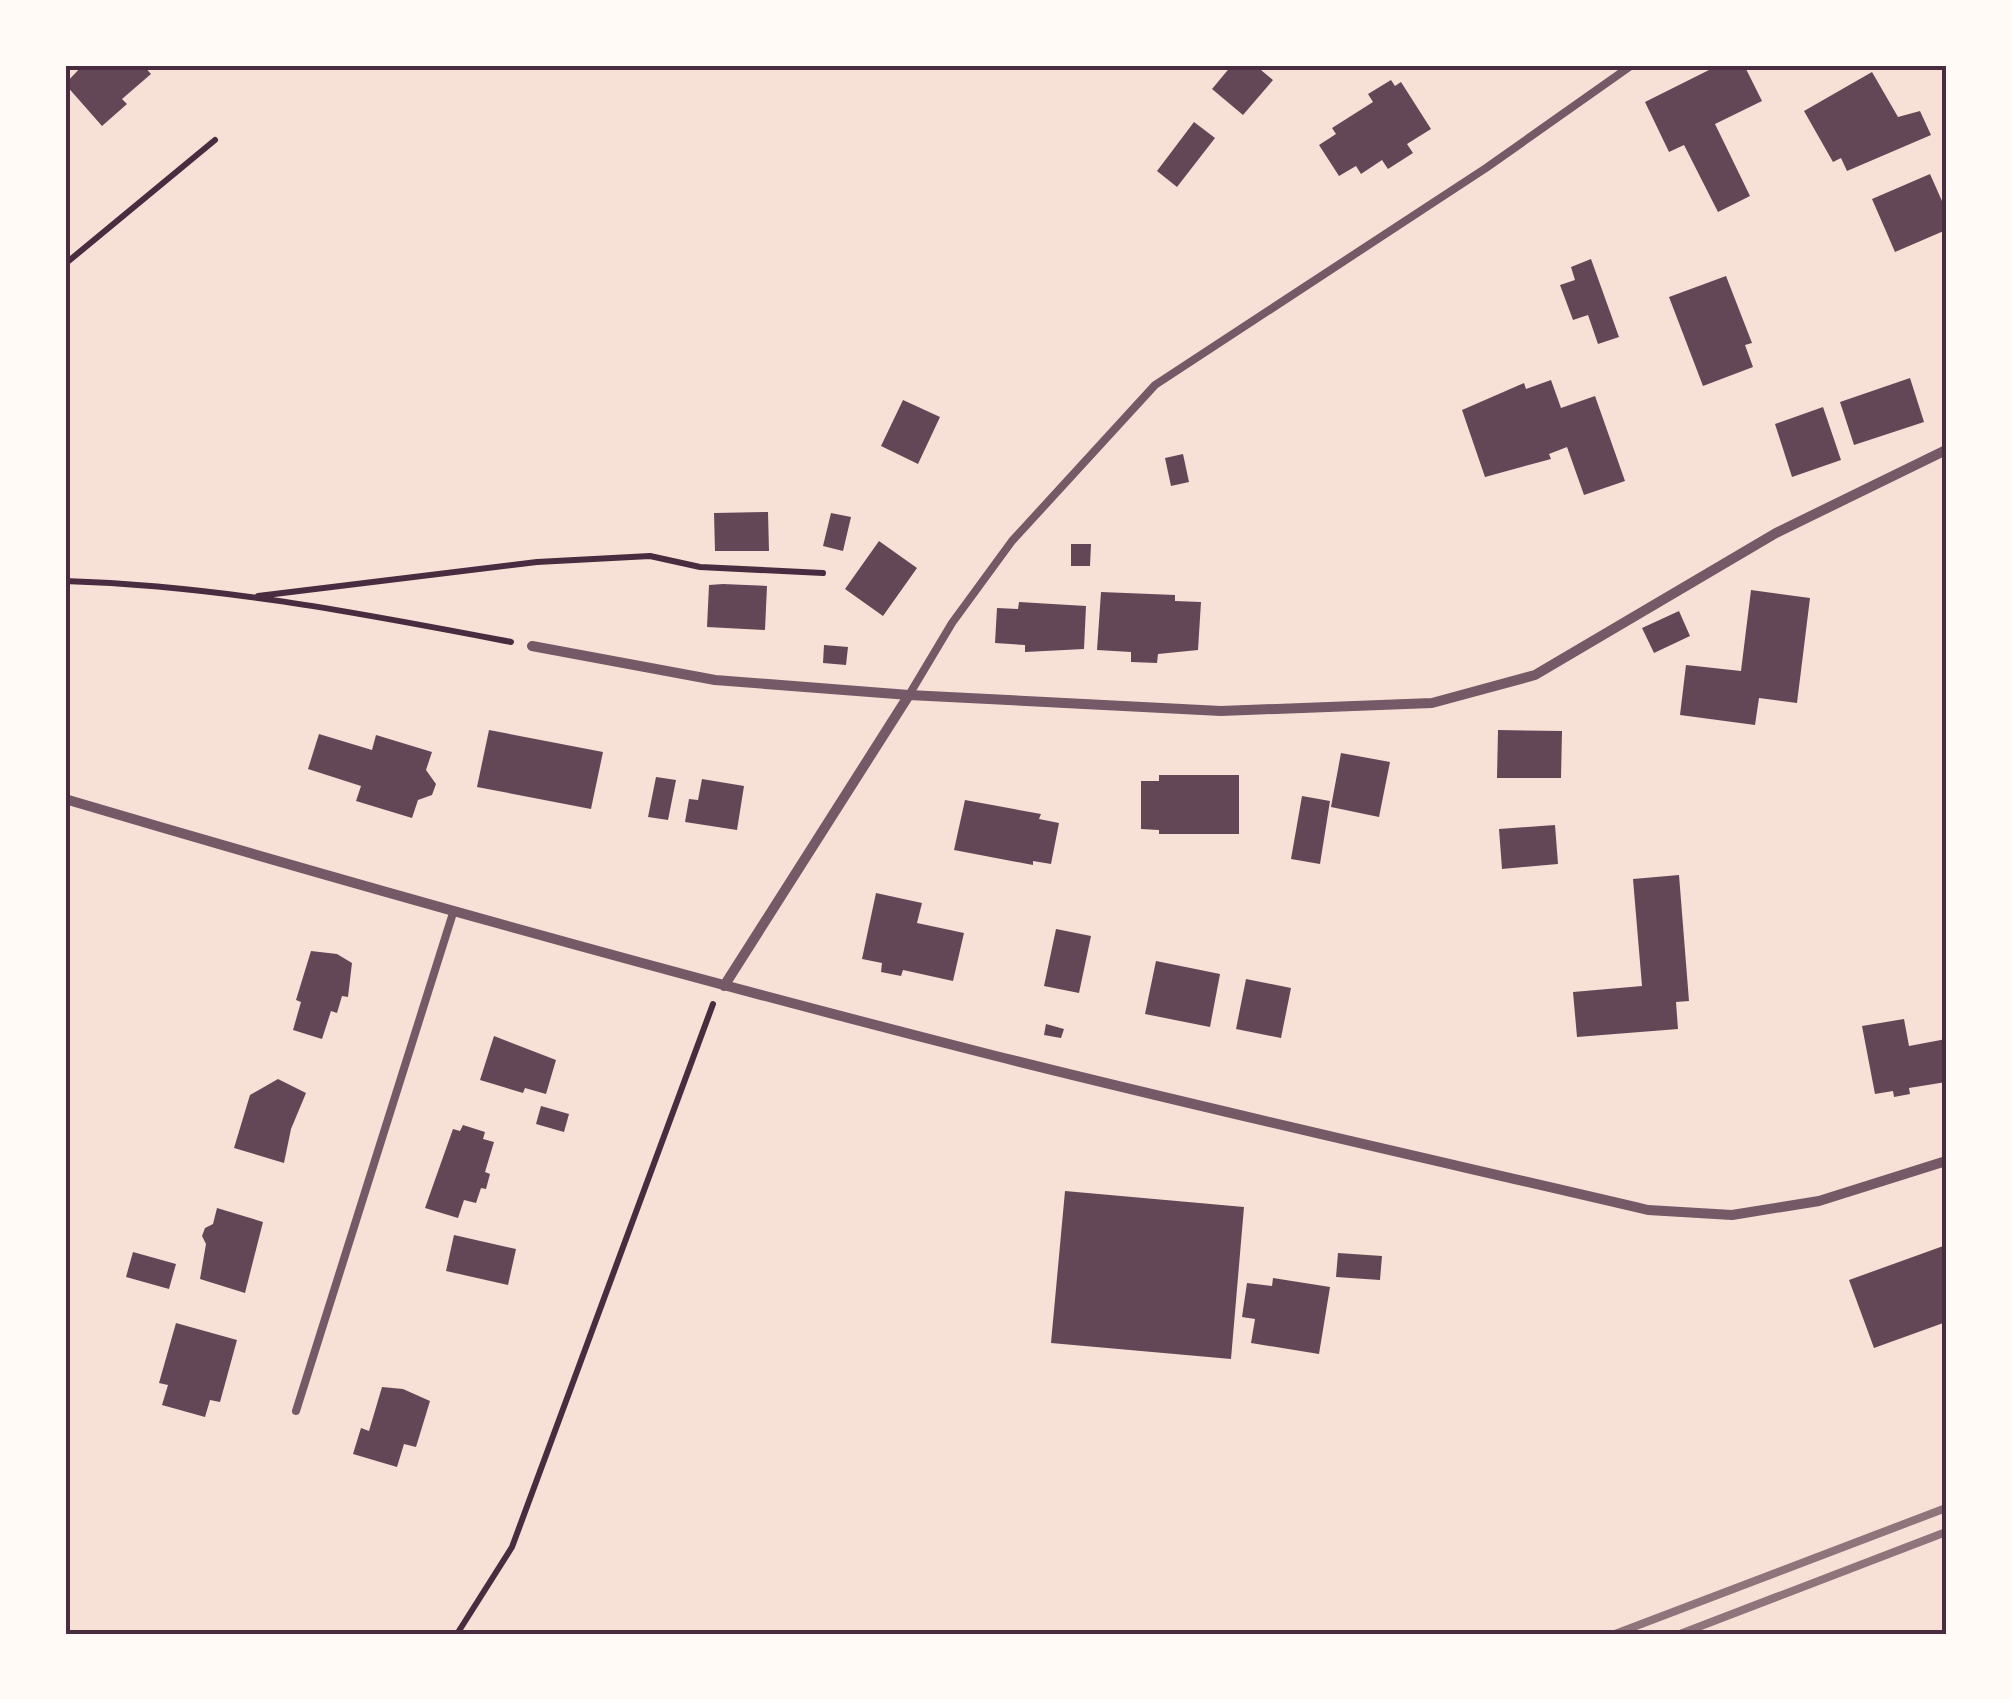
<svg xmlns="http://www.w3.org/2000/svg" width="2011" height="1699" viewBox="0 0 2011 1699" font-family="'Exo 2',sans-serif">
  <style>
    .building { fill: #644757 }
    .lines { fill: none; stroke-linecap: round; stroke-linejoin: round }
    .path { stroke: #4a2c40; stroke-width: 6 }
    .service { stroke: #755966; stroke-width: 8 }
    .minor { stroke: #755966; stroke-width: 10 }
    .rail { stroke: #8f747c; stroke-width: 8 }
    .neatline { fill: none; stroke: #4a2c40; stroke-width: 4 }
  </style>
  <rect width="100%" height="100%" fill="#f7e1d7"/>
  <!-- building -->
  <path class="building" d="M 83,65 L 143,65 L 151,74 L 122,99 L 127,104 L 102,126 L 65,84 Z
    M 1232,65 L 1255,65 L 1273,80 L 1243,115 L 1212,89 Z
    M 1719,65 L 1744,65 L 1762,101 L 1715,124 L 1750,196 L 1718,212 L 1684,145 L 1669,152 L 1645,102 Z
    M 1872,72 L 1898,117 L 1920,111 L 1931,135 L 1847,171 L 1841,158 L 1833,162 L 1804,111 Z
    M 1391,80 L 1395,86 L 1401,82 L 1431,129 L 1407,144 L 1413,153 L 1388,169 L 1382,160 L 1361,174 L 1356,166 L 1339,176 L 1319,145 L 1336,134 L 1332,128 L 1373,102 L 1368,94 Z
    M 1194,122 L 1215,138 L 1177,187 L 1157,171 Z
    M 1930,174 L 1946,210 L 1946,230 L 1895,252 L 1872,199 Z
    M 1591,259 L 1619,337 L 1598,344 L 1588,315 L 1573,320 L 1560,285 L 1575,280 L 1571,267 Z
    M 1726,276 L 1752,343 L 1745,345 L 1753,367 L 1703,386 L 1669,297 Z
    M 1910,378 L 1924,422 L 1854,445 L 1840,402 Z
    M 1551,380 L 1561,408 L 1595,396 L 1625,481 L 1584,495 L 1567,447 L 1549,454 L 1551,459 L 1485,477 L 1462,410 L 1524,383 L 1526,389 Z
    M 903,400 L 940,417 L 918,464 L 881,446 Z
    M 1823,407 L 1841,460 L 1792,477 L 1775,424 Z
    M 1183,454 L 1189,482 L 1171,486 L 1165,458 Z
    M 768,512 L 769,551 L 715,551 L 714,513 Z
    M 831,513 L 851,517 L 843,551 L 823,546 Z
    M 879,541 L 917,568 L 883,616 L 845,589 Z
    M 1071,544 L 1091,544 L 1090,566 L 1071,566 Z
    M 723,584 L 767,586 L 765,630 L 707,627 L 709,585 Z
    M 1751,590 L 1810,598 L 1797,703 L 1759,698 L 1755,725 L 1680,715 L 1686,665 L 1741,671 Z
    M 1101,592 L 1175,595 L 1175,601 L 1201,602 L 1198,650 L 1158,654 L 1157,663 L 1131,662 L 1131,652 L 1097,650 Z
    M 1019,602 L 1086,606 L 1084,649 L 1025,652 L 1025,645 L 995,643 L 997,608 L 1018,609 Z
    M 1679,611 L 1690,636 L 1654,653 L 1642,628 Z
    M 824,645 L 848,647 L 846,665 L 823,663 Z
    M 489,730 L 603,752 L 591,809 L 477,787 Z
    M 1498,730 L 1562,731 L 1561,778 L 1497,778 Z
    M 319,734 L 372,750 L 376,735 L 432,752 L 426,770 L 436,784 L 432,795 L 418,800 L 412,818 L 356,801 L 361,786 L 308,769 Z
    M 1341,753 L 1390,762 L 1379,817 L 1331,807 Z
    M 1159,775 L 1239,775 L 1239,834 L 1159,834 L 1159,830 L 1141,829 L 1141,781 L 1159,781 Z
    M 656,777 L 676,780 L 668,820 L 648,817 Z
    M 702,779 L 744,786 L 737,830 L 685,822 L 689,799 L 698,800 Z
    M 1302,796 L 1330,801 L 1320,864 L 1291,859 Z
    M 965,800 L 1041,814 L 1039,819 L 1059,823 L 1051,864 L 1033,861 L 1033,865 L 954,850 Z
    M 1555,825 L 1558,864 L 1502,869 L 1499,829 Z
    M 1679,875 L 1689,1001 L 1676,1002 L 1678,1029 L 1577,1037 L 1573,992 L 1642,986 L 1633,879 Z
    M 876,893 L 922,903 L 917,923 L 964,933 L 953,981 L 903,970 L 901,976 L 881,972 L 882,963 L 862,959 Z
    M 1056,929 L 1091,936 L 1079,993 L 1044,986 Z
    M 311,951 L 337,954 L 352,963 L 348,997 L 342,996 L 337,1013 L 331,1011 L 322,1039 L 293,1030 L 301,1002 L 296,1000 Z
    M 1156,961 L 1220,974 L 1210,1027 L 1145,1014 Z
    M 1246,979 L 1291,988 L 1281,1038 L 1236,1029 Z
    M 1904,1019 L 1909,1046 L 1946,1039 L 1946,1082 L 1909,1088 L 1910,1094 L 1894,1097 L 1893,1091 L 1875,1094 L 1862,1026 Z
    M 1046,1024 L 1064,1029 L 1061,1038 L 1044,1035 Z
    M 494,1036 L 556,1060 L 546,1094 L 525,1088 L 523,1093 L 480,1080 Z
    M 278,1079 L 306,1093 L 291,1129 L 284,1163 L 234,1148 L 250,1095 Z
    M 541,1106 L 569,1114 L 564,1132 L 536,1124 Z
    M 463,1125 L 485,1132 L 483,1139 L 494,1142 L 485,1172 L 490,1174 L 486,1189 L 481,1188 L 476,1203 L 464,1200 L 458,1218 L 425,1208 L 453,1129 L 460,1131 Z
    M 1065,1191 L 1244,1207 L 1231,1359 L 1051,1343 Z
    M 217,1208 L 263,1222 L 245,1293 L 200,1279 L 206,1244 L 202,1236 L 205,1228 L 213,1224 Z
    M 454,1235 L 516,1249 L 508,1285 L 446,1271 Z
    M 1946,1245 L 1946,1322 L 1874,1348 L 1849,1280 Z
    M 133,1252 L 176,1264 L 169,1289 L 126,1277 Z
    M 1338,1253 L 1382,1256 L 1380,1280 L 1336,1277 Z
    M 1273,1278 L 1330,1287 L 1319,1354 L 1251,1343 L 1255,1319 L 1242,1317 L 1247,1283 L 1272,1286 Z
    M 176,1323 L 237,1340 L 220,1402 L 210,1400 L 205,1417 L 162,1405 L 168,1385 L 159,1383 Z
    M 382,1387 L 403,1389 L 430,1401 L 416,1447 L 404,1444 L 397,1467 L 353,1454 L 361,1428 L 369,1431 Z"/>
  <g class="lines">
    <!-- path -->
    <path class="path" d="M 65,264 L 215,140
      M 65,581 C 221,586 359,613 511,642
      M 258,596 L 537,562 L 650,556 L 700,567 L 823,573
      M 457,1634 L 512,1547 L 713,1004"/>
    <!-- service -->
    <path class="service" d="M 909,695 L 952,623 L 1012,541 L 1155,385 L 1486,168 L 1632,65
      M 296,1411 L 453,913"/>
    <!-- minor -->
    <path class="minor" d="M 532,646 L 715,680 L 909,695 L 1221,711 L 1432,703 L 1535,675 L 1776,533 L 1946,450
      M 65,799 C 373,890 681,976 992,1055 C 1210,1110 1430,1159 1648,1210 L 1732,1215 L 1819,1201 L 1946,1161
      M 724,986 L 909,695"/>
    <!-- rail -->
    <path class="rail" d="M 1615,1634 L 1946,1508
      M 1680,1634 L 1946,1532"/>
  </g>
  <!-- border -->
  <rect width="2011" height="1699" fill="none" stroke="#fffaf5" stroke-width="135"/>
  <rect x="68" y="68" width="1876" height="1564" class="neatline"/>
</svg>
